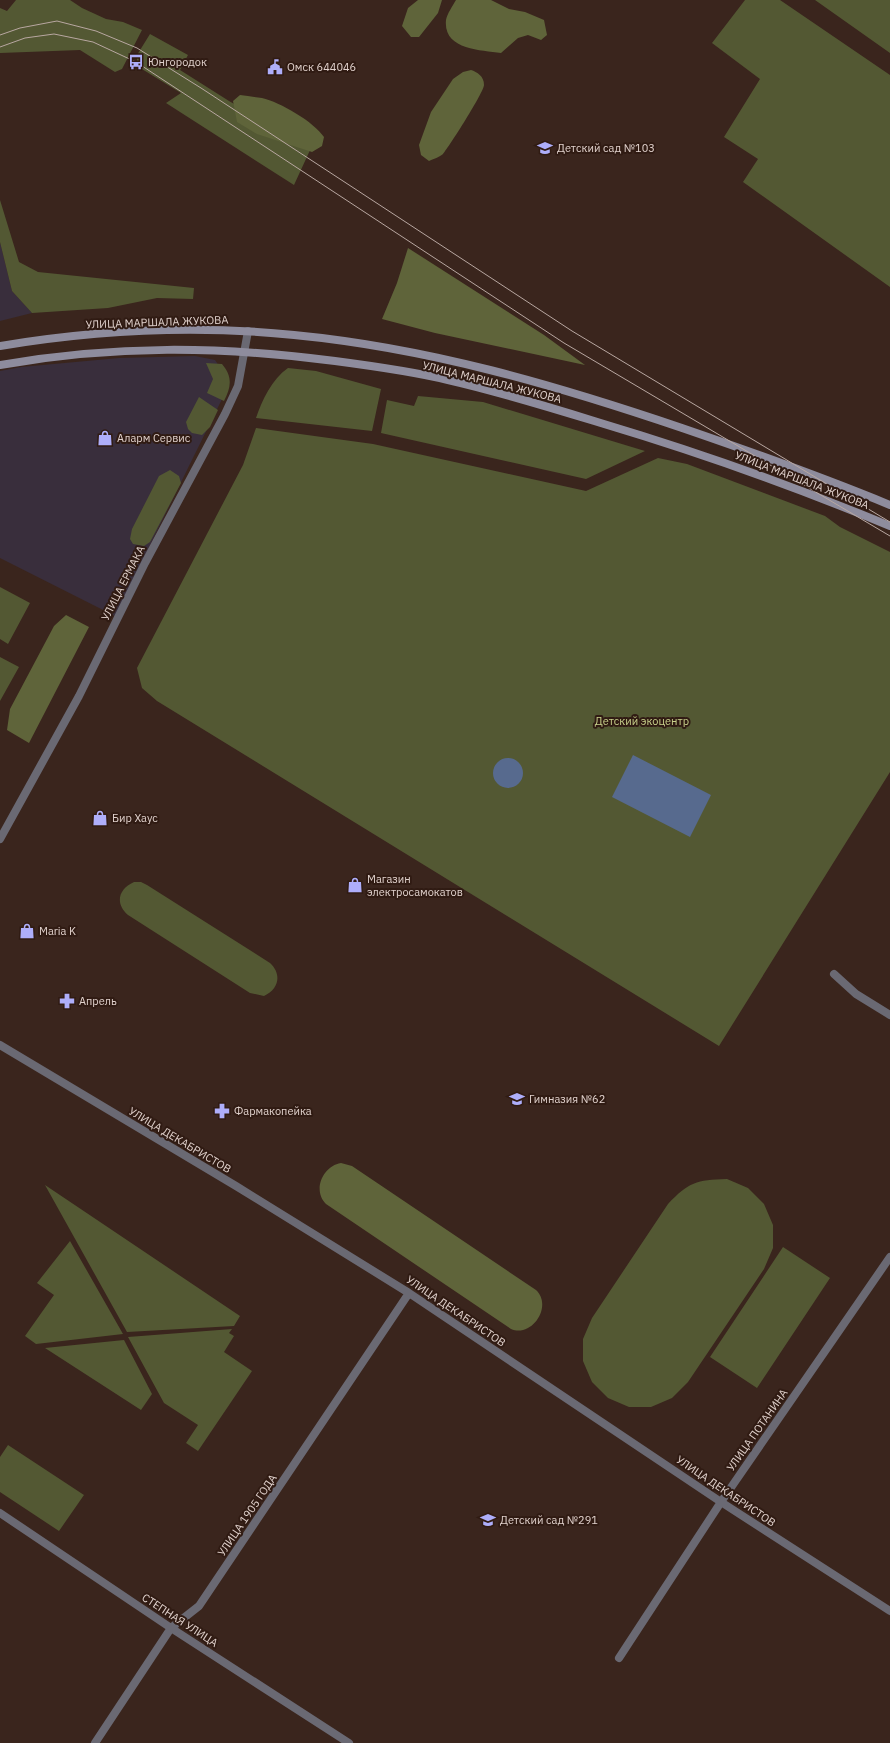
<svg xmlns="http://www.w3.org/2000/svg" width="890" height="1743" viewBox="0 0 890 1743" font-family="'IBM Plex Sans',sans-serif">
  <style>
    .commercial { fill: #392e3c }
    .green { fill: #535833 }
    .forest { fill: #5f643a }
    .water { fill: #576a8e }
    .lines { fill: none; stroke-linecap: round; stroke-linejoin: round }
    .street { stroke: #6a6973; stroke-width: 8 }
    .secondary { stroke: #8e8c9d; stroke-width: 8 }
    .tram { stroke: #b8a7a1; stroke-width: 1 }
    .labels { text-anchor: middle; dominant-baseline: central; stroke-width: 4; stroke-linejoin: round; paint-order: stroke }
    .poi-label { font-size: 11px; fill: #e1d2cd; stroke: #301b13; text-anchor: start }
    .street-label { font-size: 11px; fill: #e1d2cd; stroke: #301b13 }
    .park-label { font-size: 11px; fill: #c9d28c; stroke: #301b13 }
  </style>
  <rect width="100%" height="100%" fill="#3a251d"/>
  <!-- commercial -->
  <path class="commercial" d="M 0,242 L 12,291 L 32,313 L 0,321 Z
    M 195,356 L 215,360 L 228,379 L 224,395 L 115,616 L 0,558 L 0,371 L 21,367 L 119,358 Z"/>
  <!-- green -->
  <path class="green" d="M 16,0 L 70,0 L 82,8 L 106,19 L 123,22 L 142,30 L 122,69 L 115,72 L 80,50 L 0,53 L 0,8 L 7,11 Z
    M 745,0 L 780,0 L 890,75 L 890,287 L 743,182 L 758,159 L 724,137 L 760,79 L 712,43 Z
    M 815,0 L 890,0 L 890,53 Z
    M 150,34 L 188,55 L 180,70 L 229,101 L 311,148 L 294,185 L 166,103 L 181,93 L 137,66 L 137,55 Z
    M 0,200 L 19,262 L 38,272 L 194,288 L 193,299 L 157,298 L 108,308 L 32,313 L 12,291 L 0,242 Z
    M 206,363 L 222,364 C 233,377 231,387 224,401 L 207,393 L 213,379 Z
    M 288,368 L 316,371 L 381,389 L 372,431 L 256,418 C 262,400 272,379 288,368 Z
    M 418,396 L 483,402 L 645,451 L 586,479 L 381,433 L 387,400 L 414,406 Z
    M 199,397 L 218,410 L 210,427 L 202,435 L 192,433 L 188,429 L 186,422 Z
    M 256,428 L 373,444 L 586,491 L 658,458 L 687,464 L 825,516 L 840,527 L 890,552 L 890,772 L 719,1046 L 157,701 L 142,688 L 137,668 L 243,465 Z
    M 170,470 L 179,476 L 181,483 L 150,542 L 144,546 L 133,544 L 130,539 L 132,529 L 159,476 Z
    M 0,587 L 30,603 L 8,644 L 0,639 Z
    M 0,657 L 19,667 L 0,701 Z
    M 134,882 L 141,882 L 147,885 L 270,963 C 282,974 279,989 264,996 L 250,993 L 128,915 C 115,904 118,889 134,882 Z
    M 727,1179 L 748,1188 L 764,1204 L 773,1225 L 773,1248 L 764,1269 L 688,1382 L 672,1398 L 651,1407 L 629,1407 L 608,1398 L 592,1382 L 583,1361 L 583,1339 L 592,1318 L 668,1204 C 689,1182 696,1180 727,1179 Z
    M 45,1185 L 240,1316 L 234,1326 L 127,1332 Z
    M 70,1241 L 123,1334 L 36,1344 L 25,1336 L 54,1295 L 37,1283 Z
    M 783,1247 L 830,1278 L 757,1388 L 710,1357 Z
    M 232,1329 L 229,1333 L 234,1336 L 224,1352 L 252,1371 L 198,1451 L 186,1443 L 198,1425 L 164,1403 L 128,1337 Z
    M 124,1340 L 152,1394 L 141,1410 L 45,1348 Z
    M 8,1445 L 84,1495 L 59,1531 L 0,1492 L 0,1457 Z"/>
  <!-- forest -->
  <path class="forest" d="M 418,0 L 442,0 L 438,13 L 419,37 L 411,37 L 402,26 L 408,8 Z
    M 456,0 L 491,0 L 509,9 L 525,12 L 544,20 L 547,35 L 541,40 L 528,35 L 518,38 L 501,53 C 480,50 443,50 446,20 C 447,14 453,5 456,0 Z
    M 471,70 C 477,72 484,76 484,85 C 484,92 449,147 443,154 C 440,157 433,159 429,161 L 421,155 L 419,145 L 431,112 L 453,79 L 463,72 Z
    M 240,95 C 247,96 255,97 262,98 C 280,102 314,122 324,137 L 322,146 L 312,152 L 257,134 L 237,122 L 233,101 Z
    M 408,248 L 544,335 L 585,365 L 435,333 L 382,319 L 397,283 Z
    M 66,615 L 89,627 L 29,743 L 7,730 L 10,709 L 54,626 Z
    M 341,1163 L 352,1166 L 536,1290 C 553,1306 532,1338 511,1329 L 326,1204 C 312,1190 323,1166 341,1163 Z"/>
  <!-- water -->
  <path class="water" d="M 633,755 L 711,795 L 690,837 L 612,797 Z
    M493 773a15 15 0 1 1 30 0a15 15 0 1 1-30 0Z"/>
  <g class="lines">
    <!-- street -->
    <path class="street" d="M 0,839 L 79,696 L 145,563 L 225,414 L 238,386 L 248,331
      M 834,974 L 856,994 L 890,1015
      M 0,1045 L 236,1186 L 409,1293 L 721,1502 L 890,1611
      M 0,1513 L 171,1628 L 349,1743
      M 619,1658 L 721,1502 L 890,1257
      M 95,1743 L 171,1628 L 199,1606 L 409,1293"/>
    <!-- secondary -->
    <path class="secondary" d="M 0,346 C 96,330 196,325 294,335 C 429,348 555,385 682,428 C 752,452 822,477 890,505
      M 0,365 C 113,345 221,346 335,361 C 373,366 411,371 448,380 C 501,392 552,408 604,424 C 701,453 796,487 890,526"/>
    <!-- tram -->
    <path class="tram" d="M 0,35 L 20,28 L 57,21 L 96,31 L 137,48 L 201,88 L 572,331 L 890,522
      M 0,47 L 25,38 L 54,34 L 93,42 L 136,62 L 564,343 L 890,536"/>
  </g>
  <!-- icons -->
  <defs>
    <g id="bus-bare" transform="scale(1.2)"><path d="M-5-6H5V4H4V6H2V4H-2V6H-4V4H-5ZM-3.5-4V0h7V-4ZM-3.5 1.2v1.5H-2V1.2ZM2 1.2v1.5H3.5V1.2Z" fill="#aeaefa" stroke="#301b13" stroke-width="2.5" paint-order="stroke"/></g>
    <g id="civic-bare" transform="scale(1.2)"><path d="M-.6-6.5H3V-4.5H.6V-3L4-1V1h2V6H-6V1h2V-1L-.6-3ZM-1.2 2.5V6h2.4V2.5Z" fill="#aeaefa" stroke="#301b13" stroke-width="2.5" paint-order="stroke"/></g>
    <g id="school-bare" transform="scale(1.2)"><path d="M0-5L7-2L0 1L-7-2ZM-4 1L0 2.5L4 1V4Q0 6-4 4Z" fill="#aeaefa" stroke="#301b13" stroke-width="2.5" paint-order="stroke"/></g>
    <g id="shop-bare" transform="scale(1.2)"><path d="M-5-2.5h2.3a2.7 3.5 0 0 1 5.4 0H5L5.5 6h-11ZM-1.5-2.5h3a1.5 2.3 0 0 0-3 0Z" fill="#aeaefa" stroke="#301b13" stroke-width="2.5" paint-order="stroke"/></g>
    <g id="pharmacy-bare" transform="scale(1.2)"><path d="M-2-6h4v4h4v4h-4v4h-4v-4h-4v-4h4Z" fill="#aeaefa" stroke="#301b13" stroke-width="2.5" paint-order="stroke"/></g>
  </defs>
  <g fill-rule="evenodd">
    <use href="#bus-bare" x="136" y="62"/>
    <use href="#civic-bare" x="275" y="67"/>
    <use href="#school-bare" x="545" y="148"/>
    <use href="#shop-bare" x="105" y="438"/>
    <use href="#shop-bare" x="100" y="818"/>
    <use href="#shop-bare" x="355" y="885"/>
    <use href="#shop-bare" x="27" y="931"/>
    <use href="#pharmacy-bare" x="67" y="1001"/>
    <use href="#school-bare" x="517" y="1099"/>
    <use href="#pharmacy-bare" x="222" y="1111"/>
    <use href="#school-bare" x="488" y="1520"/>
  </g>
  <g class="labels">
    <!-- poi labels -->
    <g class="poi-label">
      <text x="148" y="62">Юнгородок</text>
      <text x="287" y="67">Омск 644046</text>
      <text x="557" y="148">Детский сад №103</text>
      <text x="117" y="438">Аларм Сервис</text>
      <text x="112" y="818">Бир Хаус</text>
      <text x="367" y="879">Магазин<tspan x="367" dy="13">электросамокатов</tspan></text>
      <text x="39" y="931">Maria K</text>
      <text x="79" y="1001">Апрель</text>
      <text x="529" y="1099">Гимназия №62</text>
      <text x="234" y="1111">Фармакопейка</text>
      <text x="500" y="1520">Детский сад №291</text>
    </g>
    <!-- street labels -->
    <g class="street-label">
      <text transform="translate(157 322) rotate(-2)">УЛИЦА МАРШАЛА ЖУКОВА</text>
      <text transform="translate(492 382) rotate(14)">УЛИЦА МАРШАЛА ЖУКОВА</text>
      <text transform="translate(802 480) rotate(21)">УЛИЦА МАРШАЛА ЖУКОВА</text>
      <text transform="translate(123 583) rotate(-63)">УЛИЦА ЕРМАКА</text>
      <text transform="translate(180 1140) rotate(31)">УЛИЦА ДЕКАБРИСТОВ</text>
      <text transform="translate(456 1311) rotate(34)">УЛИЦА ДЕКАБРИСТОВ</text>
      <text transform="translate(757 1430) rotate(-55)">УЛИЦА ПОТАНИНА</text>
      <text transform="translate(726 1491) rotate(34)">УЛИЦА ДЕКАБРИСТОВ</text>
      <text transform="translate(247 1515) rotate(-56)">УЛИЦА 1905 ГОДА</text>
      <text transform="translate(180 1620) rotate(33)">СТЕПНАЯ УЛИЦА</text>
    </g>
    <!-- park labels -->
    <g class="park-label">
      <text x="642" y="721">Детский экоцентр</text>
    </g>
  </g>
</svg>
